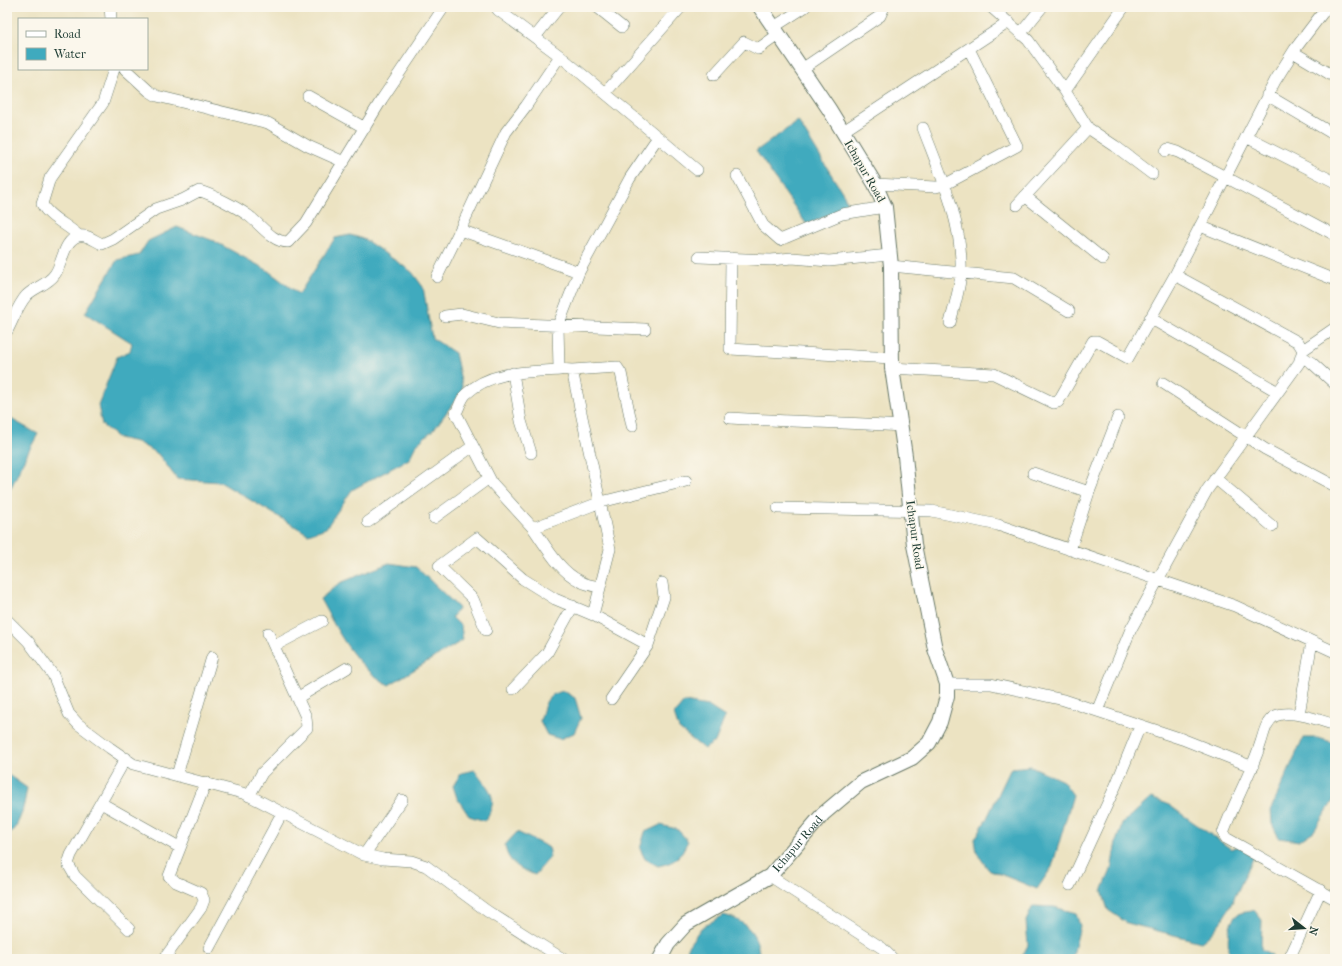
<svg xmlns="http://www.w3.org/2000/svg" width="1342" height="966" viewBox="0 0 1342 966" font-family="'IM FELL French Canon',serif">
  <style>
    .water { fill: #3faabe; stroke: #2f7479 }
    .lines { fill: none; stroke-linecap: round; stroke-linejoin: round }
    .minor-casing { stroke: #677766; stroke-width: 12 }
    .tertiary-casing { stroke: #677766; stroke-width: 16 }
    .minor { stroke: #fff; stroke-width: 11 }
    .tertiary { stroke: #fff; stroke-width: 14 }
    .labels { text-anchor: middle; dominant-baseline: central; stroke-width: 3; stroke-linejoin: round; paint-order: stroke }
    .street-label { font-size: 12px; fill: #1f3d34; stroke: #fbf7ec }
  </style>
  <rect width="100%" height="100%" fill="#fbf7ec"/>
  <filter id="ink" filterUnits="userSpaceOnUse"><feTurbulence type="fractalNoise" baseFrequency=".025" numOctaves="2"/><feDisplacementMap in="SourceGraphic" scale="8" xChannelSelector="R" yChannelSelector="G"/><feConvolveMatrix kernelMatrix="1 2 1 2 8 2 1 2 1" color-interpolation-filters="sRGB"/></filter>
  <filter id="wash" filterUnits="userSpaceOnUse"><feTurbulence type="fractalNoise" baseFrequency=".012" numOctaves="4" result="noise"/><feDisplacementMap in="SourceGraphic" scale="16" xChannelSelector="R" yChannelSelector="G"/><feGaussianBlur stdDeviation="0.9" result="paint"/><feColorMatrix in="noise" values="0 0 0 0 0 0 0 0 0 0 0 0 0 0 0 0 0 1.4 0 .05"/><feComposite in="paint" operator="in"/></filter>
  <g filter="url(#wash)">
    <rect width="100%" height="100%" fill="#ece3c2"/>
    <!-- water -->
    <path class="water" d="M 798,121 L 844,195 L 848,206 L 807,225 L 756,151 Z
      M 177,227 L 214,241 L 267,270 L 299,294 L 335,238 L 350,235 L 364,239 L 412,272 L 423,287 L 432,338 L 455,353 L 463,390 L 435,428 L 416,445 L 409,459 L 352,490 L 326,528 L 308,534 L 220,482 L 177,479 L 158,454 L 137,442 L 118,438 L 102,425 L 98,405 L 117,357 L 130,351 L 132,343 L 85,313 L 117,260 L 139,255 L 148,241 Z
      M 11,419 L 38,434 L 27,454 L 7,496 L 7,427 Z
      M 389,563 L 416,567 L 459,608 L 452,617 L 461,626 L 463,640 L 389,685 C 354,666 339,633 320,599 L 340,583 Z
      M 564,691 L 575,698 L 581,718 L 574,733 L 560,739 L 547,735 L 540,721 C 545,705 545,694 564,691 Z
      M 684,702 L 708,706 L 725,717 L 715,742 L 704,749 L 679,729 L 674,714 Z
      M 1303,738 L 1318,738 L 1335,743 L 1335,798 L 1314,831 L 1299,841 L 1279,838 L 1272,824 L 1271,809 Z
      M 1031,766 L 1063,781 L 1073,795 L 1052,867 L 1037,889 L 988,869 L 977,853 L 975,839 L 987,818 L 1011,768 Z
      M 475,770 C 490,791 500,797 485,821 L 469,816 L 457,798 L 453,786 L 461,773 Z
      M 7,774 L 27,788 C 24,806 21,825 7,836 Z
      M 1151,798 L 1169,805 L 1231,849 L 1239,846 L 1254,857 C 1240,883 1226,926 1201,942 L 1127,923 L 1108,910 L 1102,891 L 1111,870 L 1116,842 L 1122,824 Z
      M 660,825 L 677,829 L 688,841 C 679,858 677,862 658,866 L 645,859 L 640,849 L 645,832 Z
      M 517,832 L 548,847 L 550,857 L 535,875 C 520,869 507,863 505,845 Z
      M 1033,906 L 1054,907 L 1076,913 L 1080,926 L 1072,959 L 1021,959 L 1028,945 L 1026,921 Z
      M 1254,910 L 1262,920 L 1261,949 L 1272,955 L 1271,959 L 1231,959 C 1227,947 1226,923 1238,914 C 1242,912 1249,912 1254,910 Z
      M 723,915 C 746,920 760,935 759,959 L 687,959 L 688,946 L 701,928 Z"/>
  </g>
  <g filter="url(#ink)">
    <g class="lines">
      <!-- minor casing -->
      <g class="minor-casing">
        <path id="minor" d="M 110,7 L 111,19
          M 597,7 L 622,27
          M 991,7 L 1028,40 L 1065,91 L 1088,128 L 1115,146 L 1152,174
          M 498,10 L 560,56 L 658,137 L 630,178 L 579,272 L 558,326 L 559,369 L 572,370 L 617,367 L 621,373 L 632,426
          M 774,27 L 805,7
          M 1021,33 L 1042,7
          M 535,37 L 559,7
          M 1293,52 L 1335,77
          M 560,56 L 526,106 L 506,132 L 460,230 L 579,272
          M 125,69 L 149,91 L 157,96 L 268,123 L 308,146 L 344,162
          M 802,69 L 880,16 L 884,7
          M 714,75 L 744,42 L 758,49 L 779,34
          M 1065,91 L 1124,7
          M 605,93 L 681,7
          M 1267,95 L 1335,135
          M 308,96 L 365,128
          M 923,128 C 940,173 963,223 961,272 C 960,289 954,307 950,323
          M 842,132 L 1009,22
          M 658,137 L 697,170
          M 1246,137 L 1335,182
          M 1166,151 L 1168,149 L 1178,152 L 1335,235
          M 737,176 L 763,225 L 780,240 L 842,214 L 885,207
          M 875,184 L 936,187 L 944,185 L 1017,146 L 969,49
          M 1025,196 L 1103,259
          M 1017,205 L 1088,128
          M 1200,226 L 1335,280
          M 79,236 C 68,225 48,217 42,204 L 50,178 L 103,103 L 114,69
          M 699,257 L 771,260 L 792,258 L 829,261 L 889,255
          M 731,258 L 730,349 L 892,358
          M 891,266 L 1014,278 L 1069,311
          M 437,277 L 460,230
          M 445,316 L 462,314 L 499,323 L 645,329
          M 1150,318 L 1278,392
          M 7,331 C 13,320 18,305 26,296 C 34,287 48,285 55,274 C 63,263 63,240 79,236 C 87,234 95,241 102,244 L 113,239 L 156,209 L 182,200 L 199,191 C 212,194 238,208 249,216 C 261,225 272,242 288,242 L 306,223 L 382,99 L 444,7
          M 1303,350 L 1335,328
          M 1301,356 L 1312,363 L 1335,384
          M 892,368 L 994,374 L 1054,403 L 1058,402 L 1093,341 L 1097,341 L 1128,358 L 1175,275 L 1275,81 L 1295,49 L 1327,7
          M 560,370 C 528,372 491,370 466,394 C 461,399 459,408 456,413 L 492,483 L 533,528 L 601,502 L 686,481
          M 572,370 L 610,549 L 593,615
          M 513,373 L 521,421 L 531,453
          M 1163,383 L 1265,449 L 1335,486
          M 730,418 C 787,422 844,422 901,426
          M 1033,473 L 1089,492
          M 1215,478 L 1272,526
          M 778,508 L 932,511 L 998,525 L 1235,606 L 1335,652
          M 434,518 L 489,478
          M 368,522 L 473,446
          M 533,528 C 546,546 559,571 580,581 C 586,585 594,586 600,587
          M 1070,550 L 1089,492 L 1118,417
          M 7,620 L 28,641 L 53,675 L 69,714 L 78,724 L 110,748 L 133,764 L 246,794 L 364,855 L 383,859 L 411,861 L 426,866 L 487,911 L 563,959
          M 486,630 L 473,599 L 439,566 L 477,538 L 523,579 L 555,599 L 593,615 L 648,645 L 664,597 L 662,583
          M 274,646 L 322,621
          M 947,684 L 991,684 L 1064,700 L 1182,739 L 1253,767
          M 513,689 L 547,653 L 573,606
          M 297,698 L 347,668
          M 611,699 L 648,645
          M 1097,711 L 1131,629 L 1207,490 L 1299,363 L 1303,350 L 1298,342 L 1175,275
          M 1299,714 L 1312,642
          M 1335,725 C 1319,720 1291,709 1275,716 C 1266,721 1264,733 1261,742 C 1251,774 1234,802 1223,833 L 1226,838 L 1335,899
          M 126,758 L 71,855 L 68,864 L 75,876 L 129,929
          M 177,775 L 212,657
          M 249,796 L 262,773 L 307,728 L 306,717 L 268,633
          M 101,803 L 179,847
          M 364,855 L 402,800
          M 770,876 L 882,948 L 893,959
          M 1070,885 L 1116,785 L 1140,726
          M 209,948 L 282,813
          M 164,959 L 201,908 L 204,900 L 201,893 L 176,882 L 169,876 L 206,782
          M 1289,959 L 1321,890"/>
      </g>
      <!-- tertiary casing -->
      <g class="tertiary-casing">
        <g id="tertiary">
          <path id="s1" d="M 660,959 L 668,944 L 686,924 L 770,876 L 823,814 L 861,782 L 912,758 L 929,743 L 940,722 L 947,696 L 947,684 L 935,649 L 914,545 L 905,456 L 892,368 L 891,266 L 885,207 L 875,184 L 829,109 L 760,7"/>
        </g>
      </g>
      <!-- minor -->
      <use href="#minor" class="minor"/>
      <!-- tertiary -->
      <use href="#tertiary" class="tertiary"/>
    </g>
  </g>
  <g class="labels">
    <!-- street labels -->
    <g class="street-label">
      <text transform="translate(865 171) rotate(60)">Ichapur Road</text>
      <text transform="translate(915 535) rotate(82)">Ichapur Road</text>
      <text stroke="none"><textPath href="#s1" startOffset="183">Ichapur Road</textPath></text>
    </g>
  </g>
  <!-- margin -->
  <rect width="1342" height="966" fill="none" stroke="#fbf7ec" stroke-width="24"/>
  <!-- legend -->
  <rect x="18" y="18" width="130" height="52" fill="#fbf7ec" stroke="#a3ada2"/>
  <rect x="26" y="31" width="20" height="6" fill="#ffffff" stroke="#a3ada2"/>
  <text x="54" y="38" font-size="12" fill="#1f3d34">Road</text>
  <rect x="26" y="48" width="20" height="12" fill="#3faabe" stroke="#a3ada2"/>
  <text x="54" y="58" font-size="12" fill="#1f3d34">Water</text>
  <!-- north arrow -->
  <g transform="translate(1304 928) rotate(107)" stroke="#fbf7ec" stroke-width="3" paint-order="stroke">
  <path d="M0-3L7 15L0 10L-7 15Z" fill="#1f3d34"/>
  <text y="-6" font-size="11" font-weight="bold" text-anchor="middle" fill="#1f3d34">N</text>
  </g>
</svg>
